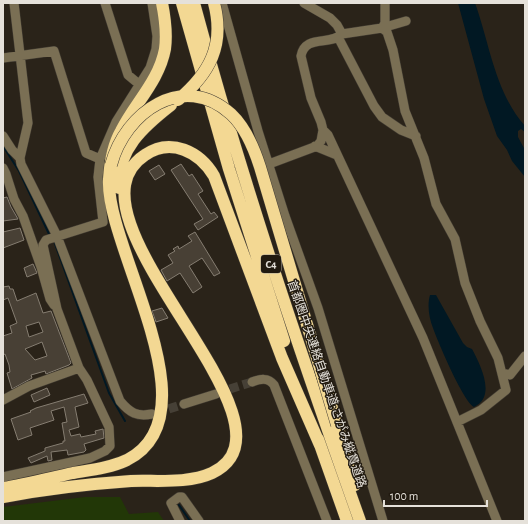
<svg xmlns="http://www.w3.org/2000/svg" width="528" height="524" viewBox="0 0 528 524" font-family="'Alegreya Sans','Noto Sans JP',sans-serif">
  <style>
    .green { fill: #223707 }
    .water { fill: #011823 }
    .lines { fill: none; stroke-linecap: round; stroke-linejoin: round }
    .stream { stroke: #011823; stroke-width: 2 }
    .building { fill: #484035; stroke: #857d71; fill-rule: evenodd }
    .minor-tunnel { stroke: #464036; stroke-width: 9; stroke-dasharray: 9 4.5; stroke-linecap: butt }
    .minor-casing { stroke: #443e34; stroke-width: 10 }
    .highway-casing { stroke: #443e34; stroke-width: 13 }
    .minor { stroke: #7a6f54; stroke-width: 9 }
    .highway { stroke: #f3d893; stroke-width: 12 }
    .highway-bridge-casing { stroke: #443e34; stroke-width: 13; stroke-linecap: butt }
    .highway-bridge { stroke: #f3d893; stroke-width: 12 }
    .labels { text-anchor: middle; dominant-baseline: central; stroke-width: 3; stroke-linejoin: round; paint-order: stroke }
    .shield { fill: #211a10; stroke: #aaa59d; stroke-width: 1 }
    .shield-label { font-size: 11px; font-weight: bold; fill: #e5e1da }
    .street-label { font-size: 12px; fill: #e5e1da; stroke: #211a10 }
  </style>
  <rect width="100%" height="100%" fill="#2a2319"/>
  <!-- green -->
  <path class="green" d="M 85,497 L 120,497 L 129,514 L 158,512 L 164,521 L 3,521 L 3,507 Z"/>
  <!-- water -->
  <path class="water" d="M 458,3 L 475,3 C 490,45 495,92 525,126 L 525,132 L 521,129 L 518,131 L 518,137 L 525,150 L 525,177 L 512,161 L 507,150 L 497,136 L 484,99 Z
    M 430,295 L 436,295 L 463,343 L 467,347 L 472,349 C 480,364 497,397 474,407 C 463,401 438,342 433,328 C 429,318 427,305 430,295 Z"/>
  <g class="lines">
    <!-- stream -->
    <path class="stream" d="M 3,146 L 19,171 L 49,234
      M 54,241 L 109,393 L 125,421
      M 179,505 L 190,521"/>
  </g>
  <!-- building -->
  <path class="building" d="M 181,164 L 189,176 L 192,174 L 203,191 L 198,194 L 211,214 L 214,212 L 218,217 L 198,230 L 194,224 L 203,219 L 171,170 Z
    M 159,165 L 165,174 L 155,180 L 149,171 Z
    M 7,197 L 11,207 L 18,219 L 3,221 L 3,198 Z
    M 20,228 L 24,240 L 3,248 L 3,232 Z
    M 195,232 L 220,273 L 214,276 L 202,258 L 189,266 L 202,287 L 193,293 L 180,273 L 167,281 L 161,270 L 173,263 L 168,255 L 175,251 L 173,249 L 178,246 L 179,249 L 192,241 L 188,236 Z
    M 33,264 L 37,273 L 27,277 L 24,268 Z
    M 9,286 L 10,289 L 13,289 L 17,301 L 36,293 L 43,313 L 51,311 L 71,363 L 69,365 L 46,374 L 45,371 L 31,375 L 32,378 L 12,389 L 7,373 L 10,372 L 9,365 L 5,354 L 3,355 L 3,336 L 12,333 L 10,326 L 17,323 L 8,298 L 3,300 L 3,287 ZM 39,322 L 43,332 L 29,337 L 26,326 ZM 42,342 L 47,356 L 35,360 L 25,349 Z
    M 162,308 L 168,318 L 156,322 L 152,311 Z
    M 47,388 L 50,395 L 34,402 L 31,395 Z
    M 84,394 L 88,403 L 75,407 L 79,427 L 69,430 L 71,436 L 80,434 L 81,437 L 96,434 L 95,431 L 103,429 L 104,438 L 84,444 L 86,450 L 84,452 L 68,455 L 67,450 L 51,452 L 52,460 L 48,461 L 47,456 L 31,463 L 28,458 L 45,451 L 45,448 L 63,443 L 63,441 L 65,441 L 62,423 L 67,422 L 64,407 L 51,411 L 54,420 L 30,428 L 32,435 L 18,440 L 11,419 L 31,412 L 30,411 L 36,408 Z"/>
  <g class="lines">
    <!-- minor-tunnel -->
    <path class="minor-tunnel" d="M 217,393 L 252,382
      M 156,413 L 184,404"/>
    <!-- minor casing -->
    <g class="minor-casing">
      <path id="minor" d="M 14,3 L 28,123 L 20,158 L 21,164 L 57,236 L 120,401 C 130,413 137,417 152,414
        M 105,3 L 128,75 L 140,85
        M 222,3 L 258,131 L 285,216 L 318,308 L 383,521
        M 304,3 L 330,18 L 337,25 L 342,34 L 382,28 L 387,32 L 393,50 L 405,111 L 424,158 L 436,204 L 455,239 L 465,283 L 480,321 L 498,358 L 506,390 L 481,410 L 457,422
        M 382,28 L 385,23 L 385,3
        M 382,28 L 406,21
        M 338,37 L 374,106 L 382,117 L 401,130 L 416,136
        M 3,58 L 54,51 L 86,153 L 100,159
        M 323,130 L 328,135 L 423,338 L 497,521
        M 3,136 L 12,150 L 20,158
        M 315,146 L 337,155
        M 269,164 L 317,146 L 321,141 L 323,130 L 321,122 L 311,98 L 301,56 C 305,34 330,46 342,34
        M 3,168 L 6,174 L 14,199 L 23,216 L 41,267 L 50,299 L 54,305
        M 502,373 L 510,375 L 525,356
        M 252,382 C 260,379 268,377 274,385 L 327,521
        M 3,400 L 29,386 L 79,368
        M 184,404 L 216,394
        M 3,477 L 90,458 L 105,451 L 110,446 L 109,427 L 87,380 L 79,368 L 57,309 L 43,245 L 46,240 L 103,222 L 98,177 L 100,159 L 116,122 L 150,68 L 156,49 L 157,36 L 152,3
        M 180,521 L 171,503 L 179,497 L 182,497 L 199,521"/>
    </g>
    <!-- highway casing -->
    <g class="highway-casing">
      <path id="highway" d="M 182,3 L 229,169 L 284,341
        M 194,3 C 241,178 299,350 360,521
        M 119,188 C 116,150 144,126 171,105
        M 337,425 L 355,485
        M 318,439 L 347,521
        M 3,488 C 26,484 50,478 73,473 C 91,470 110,468 127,460 C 217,414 105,248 109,179 C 110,163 113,145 121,131 C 135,103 159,81 165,49 C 167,34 165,18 162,3
        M 3,497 C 45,489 88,484 131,481 C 156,480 188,484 212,473 C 315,424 51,217 145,155 C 171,137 200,152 214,176 L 282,358 L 320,445"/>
    </g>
    <!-- minor -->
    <use href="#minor" class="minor"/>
    <!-- highway -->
    <use href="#highway" class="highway"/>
    <!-- highway-bridge casing -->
    <g class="highway-bridge-casing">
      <path id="highway-bridge" d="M 178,100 C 210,73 225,45 214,3
        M 111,165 C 125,112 183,71 231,114 C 246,128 254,148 260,167 L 337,425"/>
    </g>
    <!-- highway-bridge -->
    <use href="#highway-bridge" class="highway-bridge"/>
  </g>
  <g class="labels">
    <!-- shield labels -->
    <rect class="shield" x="261" y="255" width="20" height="18" rx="3"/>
    <g class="shield-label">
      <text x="271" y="264">C4</text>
    </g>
    <!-- street labels -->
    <g class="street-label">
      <text transform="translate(327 384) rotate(71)">首都圏中央連絡自動車道;さがみ縦貫道路</text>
    </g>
  </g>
  <!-- border -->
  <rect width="528" height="524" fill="none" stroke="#e5e1da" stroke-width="8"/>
  <!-- scale -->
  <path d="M384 500v6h103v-6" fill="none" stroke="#e5e1da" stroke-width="2"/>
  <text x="390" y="500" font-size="12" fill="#e5e1da" stroke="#211a10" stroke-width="3" paint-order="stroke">100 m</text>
</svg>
